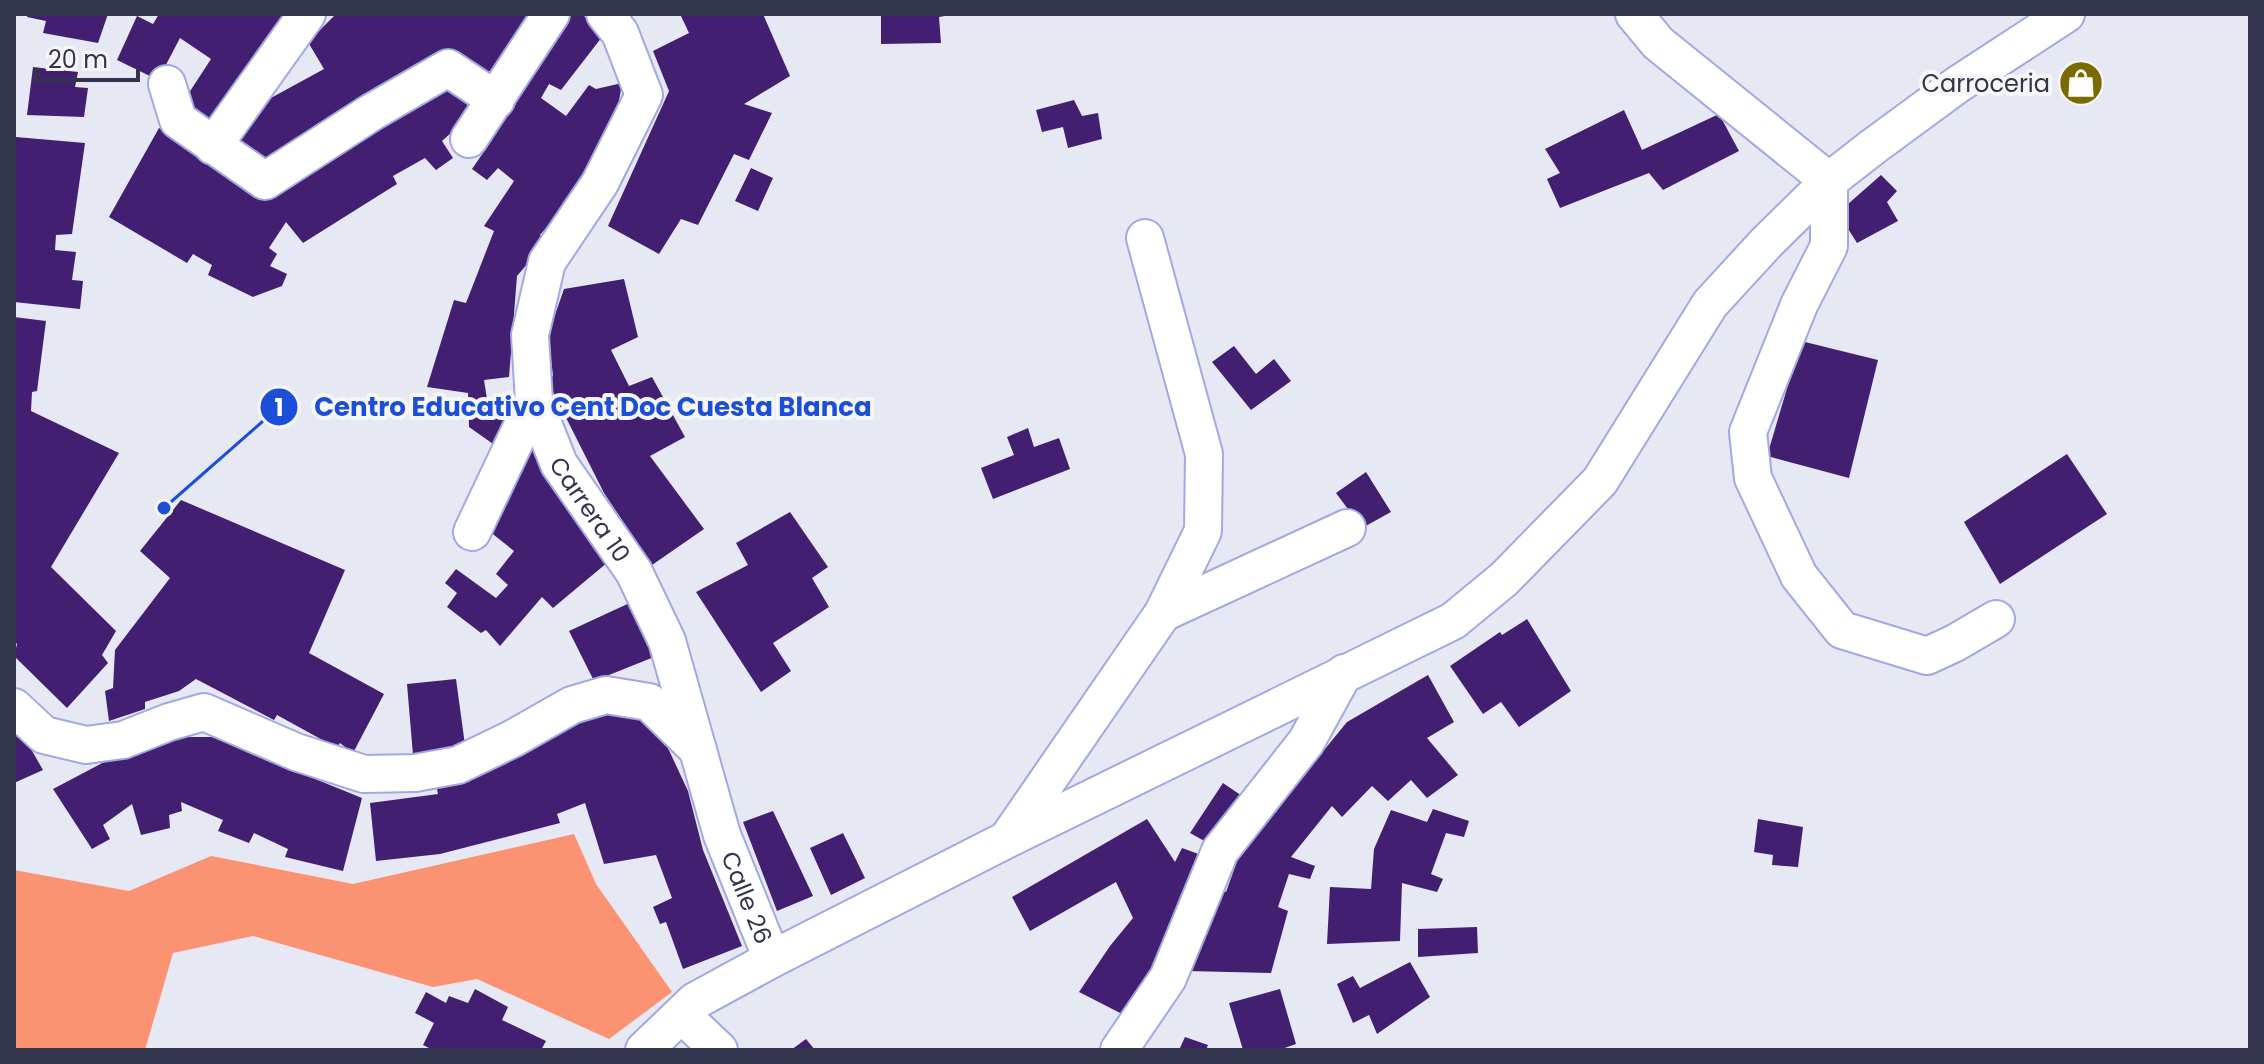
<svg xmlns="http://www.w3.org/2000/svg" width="2264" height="1064" viewBox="0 0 2264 1064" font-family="Poppins,sans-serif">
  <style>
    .forest { fill: #fb9271 }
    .building { fill: #431f72 }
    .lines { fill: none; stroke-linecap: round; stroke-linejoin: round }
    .minor-casing { stroke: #a1a8e2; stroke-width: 40 }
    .minor { stroke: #fff; stroke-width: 36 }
    .labels { text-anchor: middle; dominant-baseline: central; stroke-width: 8; stroke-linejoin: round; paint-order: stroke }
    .poi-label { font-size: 24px; fill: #31344c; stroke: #f6f6f6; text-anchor: end }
    .street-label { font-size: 24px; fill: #31344c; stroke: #f6f6f6 }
    .leader { fill: none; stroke: #1d4ed8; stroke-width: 3 }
    .callout-dot { fill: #1d4ed8; stroke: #f6f6f6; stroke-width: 3 }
    .mark-label { font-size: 24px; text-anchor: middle; font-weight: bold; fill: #fff }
    .callout-label { font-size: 26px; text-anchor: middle; font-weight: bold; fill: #1d4ed8; stroke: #f6f6f6; stroke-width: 8; stroke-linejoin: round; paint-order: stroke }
  </style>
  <rect width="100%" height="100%" fill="#e6e8f4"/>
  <!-- forest -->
  <path class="forest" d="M 574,834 L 596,884 L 672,992 L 609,1039 L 477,979 L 433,987 L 253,936 L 173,953 L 145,1050 L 14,1050 L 14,870 L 129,891 L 211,856 L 353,884 Z"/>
  <!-- building -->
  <path class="building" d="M 28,14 L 108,14 L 98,43 L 43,33 L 46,21 L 27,17 Z
    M 159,14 L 299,14 L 216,123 L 183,102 L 211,59 L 180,38 L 158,80 L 117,60 L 137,16 L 153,24 Z
    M 336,14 L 539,14 L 493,84 L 381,93 L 284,147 L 266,164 L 234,142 L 258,105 L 324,69 L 308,42 Z
    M 560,14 L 581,14 L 595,24 L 602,37 L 561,90 L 549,84 L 541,98 L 566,116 L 589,85 L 596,89 L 622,83 L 613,137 L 560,212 L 540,235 L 546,242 L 517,276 L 509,377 L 484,380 L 487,399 L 514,399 L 508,430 L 496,446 L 469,427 L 468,393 L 427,387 L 454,300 L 466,303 L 494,231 L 484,226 L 514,181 L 498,168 L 487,180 L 472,169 L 483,153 L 474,146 Z
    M 680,14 L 763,14 L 790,76 L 744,104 L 772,113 L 749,160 L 734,154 L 698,225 L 681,219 L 659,254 L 608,226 L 669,91 L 653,51 L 689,33 Z
    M 881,14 L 945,14 L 945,16 L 939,17 L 941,43 L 881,44 Z
    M 33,67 L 78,72 L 75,87 L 88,88 L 84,117 L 27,115 Z
    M 447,80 L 485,102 L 461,138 L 452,132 L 442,141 L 453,158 L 436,170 L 425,158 L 393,176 L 397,184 L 303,243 L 286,222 L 269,248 L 277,254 L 270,266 L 287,274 L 282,286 L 253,297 L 208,275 L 212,265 L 193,254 L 187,263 L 109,217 L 159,128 L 265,196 Z
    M 1074,100 L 1082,116 L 1098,113 L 1102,139 L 1068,148 L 1063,127 L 1042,132 L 1036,110 Z
    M 1624,110 L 1642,150 L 1719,114 L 1739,151 L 1663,190 L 1649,173 L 1560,208 L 1547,179 L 1560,173 L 1545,149 Z
    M 16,137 L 85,143 L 72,234 L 56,235 L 55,250 L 76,252 L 72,280 L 83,281 L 80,309 L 14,302 Z
    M 751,168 L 773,178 L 758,211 L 735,201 Z
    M 1881,175 L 1897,191 L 1887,202 L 1898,221 L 1857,243 L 1845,224 L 1848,204 Z
    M 624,279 L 638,337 L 611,350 L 629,386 L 652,377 L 685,437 L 650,456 L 704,529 L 652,565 L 604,493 L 547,380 L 553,376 L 548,335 L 564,289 Z
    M 14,317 L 46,321 L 37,391 L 32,392 L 31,411 L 119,453 L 51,567 L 116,631 L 102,655 L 108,663 L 67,708 L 14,656 L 17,644 L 14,641 Z
    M 1801,341 L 1878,360 L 1849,478 L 1767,456 Z
    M 1234,346 L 1256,374 L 1274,359 L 1291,381 L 1251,410 L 1212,362 Z
    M 1028,428 L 1034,447 L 1059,438 L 1070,469 L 993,499 L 981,468 L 1014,455 L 1007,437 Z
    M 526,446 L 543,453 L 608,562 L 553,608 L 542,597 L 500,646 L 486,630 L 481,633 L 447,607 L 457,593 L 445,583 L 456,569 L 496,598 L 508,585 L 496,574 L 514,551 L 489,531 Z
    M 2067,454 L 2107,514 L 2000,584 L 1964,522 Z
    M 1366,472 L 1391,512 L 1362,528 L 1336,493 Z
    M 181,500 L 345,570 L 309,653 L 384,694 L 353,753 L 340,743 L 337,748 L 277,715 L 274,720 L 196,679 L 179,691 L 145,702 L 145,709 L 109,721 L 105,691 L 113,688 L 115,650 L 170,578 L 140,551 Z
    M 790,512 L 828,567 L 812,578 L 829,607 L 773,643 L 791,671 L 761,692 L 696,592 L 748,565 L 736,543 Z
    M 636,600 L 659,655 L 594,681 L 569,631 Z
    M 1527,619 L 1571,691 L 1519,727 L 1501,702 L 1483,714 L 1450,666 L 1500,632 L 1502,635 Z
    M 1428,675 L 1454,722 L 1427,738 L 1458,775 L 1427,798 L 1411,780 L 1388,801 L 1372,786 L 1342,817 L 1332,806 L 1291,857 L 1315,866 L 1310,879 L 1289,874 L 1278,907 L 1288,911 L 1271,973 L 1187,971 L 1221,889 L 1226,892 L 1240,853 L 1347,722 Z
    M 456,679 L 465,745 L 413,755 L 407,684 Z
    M 635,709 L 660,731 L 688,791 L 703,850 L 742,946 L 683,969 L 666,922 L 660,924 L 653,907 L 672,898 L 656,855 L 604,864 L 585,803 L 557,814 L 560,823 L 440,854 L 376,861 L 370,803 L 438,794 L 435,780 L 531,751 L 570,723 L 601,710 Z
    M 19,728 L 43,770 L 14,783 L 14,730 Z
    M 184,737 L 212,737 L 362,798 L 343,871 L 285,857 L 288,849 L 254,833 L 249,843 L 218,831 L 223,820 L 181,802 L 182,811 L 169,815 L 170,828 L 141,835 L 132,804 L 103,825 L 110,839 L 92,849 L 53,789 L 108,760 Z
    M 1223,783 L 1242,796 L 1208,843 L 1190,833 Z
    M 1433,809 L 1469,821 L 1464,837 L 1446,833 L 1431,874 L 1443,879 L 1437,892 L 1402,883 L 1400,941 L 1327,944 L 1330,887 L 1371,889 L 1374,849 L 1391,810 L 1427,822 Z
    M 773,811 L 813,896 L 777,911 L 743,822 Z
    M 1147,819 L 1175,862 L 1182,848 L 1204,856 L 1170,942 L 1128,1017 L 1079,992 L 1110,946 L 1133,918 L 1116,882 L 1030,931 L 1012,897 Z
    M 1758,819 L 1803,827 L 1798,867 L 1772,865 L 1773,855 L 1754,852 Z
    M 843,833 L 865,878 L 831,895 L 810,848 Z
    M 1477,927 L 1478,953 L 1418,957 L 1418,929 Z
    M 1410,962 L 1430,997 L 1377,1034 L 1369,1015 L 1353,1023 L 1337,984 L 1353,976 L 1360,988 Z
    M 475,989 L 508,1007 L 502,1020 L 546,1041 L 541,1050 L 433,1050 L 423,1045 L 434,1023 L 415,1013 L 426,992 L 446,1003 L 449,996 L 468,1003 Z
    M 1280,989 L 1296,1044 L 1279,1050 L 1243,1050 L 1229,1003 Z
    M 1185,1037 L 1208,1045 L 1206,1050 L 1179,1050 Z
    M 806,1039 L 815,1050 L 791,1050 Z"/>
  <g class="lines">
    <!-- minor casing -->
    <g class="minor-casing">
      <g id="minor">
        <path id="s1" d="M 605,14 L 620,33 L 644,95 L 600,183 L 547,262 L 530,335 L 534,401 L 559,464 L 634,572 L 667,641 L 722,835 L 772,959"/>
        <path d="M 1634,14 L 1658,43 L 1829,181 L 1829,246 L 1799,305 L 1748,432 L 1753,478 L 1799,576 L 1842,630 L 1927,656 L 1955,643 L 1996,619"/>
        <path d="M 167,84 L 178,120 L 265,181 L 372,112 L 448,68 L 496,100"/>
        <path d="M 469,139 L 551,14"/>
        <path d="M 213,146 L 307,14"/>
        <path d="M 472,532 L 534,401"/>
        <path d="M 1163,613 L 1347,528"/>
        <path d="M 14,707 L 44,735 L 86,745 L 123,740 L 169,722 L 204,712 L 296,752 L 364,774 L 415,773 L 458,765 L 512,739 L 572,705 L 606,695 L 649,702 L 698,750"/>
        <path d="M 1008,838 L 1163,613 L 1203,531 L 1204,454 L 1145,238"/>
        <path d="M 682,1015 L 719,1050"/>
        <path d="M 644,1050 L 695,1001 L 772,959 L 1008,839 L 1453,621 L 1504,579 L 1600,481 L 1710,304 L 1766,243 L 1829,181 L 1874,146 L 1957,85 L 2066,14"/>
        <path d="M 1119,1050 L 1168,978 L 1220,851 L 1306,742 L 1344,673"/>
      </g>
    </g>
    <!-- minor -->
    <use href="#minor" class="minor"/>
  </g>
  <!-- icons -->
  <defs>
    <g id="shop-disc" transform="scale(2.3)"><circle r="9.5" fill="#7a6a01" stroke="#f6f6f6"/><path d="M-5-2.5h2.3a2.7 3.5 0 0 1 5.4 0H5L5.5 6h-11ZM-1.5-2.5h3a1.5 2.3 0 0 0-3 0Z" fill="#fff"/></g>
  </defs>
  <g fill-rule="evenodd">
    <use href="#shop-disc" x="2081" y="83"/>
  </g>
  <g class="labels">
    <!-- poi labels -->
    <g class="poi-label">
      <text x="2050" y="83">Carroceria</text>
    </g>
    <!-- street labels -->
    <g class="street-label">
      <text stroke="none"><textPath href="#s1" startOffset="548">Carrera 10</textPath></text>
      <text stroke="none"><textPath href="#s1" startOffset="970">Calle 26</textPath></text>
    </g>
  </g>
  <!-- callouts -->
  <path class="leader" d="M164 508L279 407"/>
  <g class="callout-dot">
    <circle cx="164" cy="508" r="8"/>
    <circle cx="279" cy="407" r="20"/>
  </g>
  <g class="mark-label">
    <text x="279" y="416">1</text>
  </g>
  <g class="callout-label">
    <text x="593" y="416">Centro Educativo Cent Doc Cuesta Blanca</text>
  </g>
  <!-- border -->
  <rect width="2264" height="1064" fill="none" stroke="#31344c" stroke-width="32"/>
  <!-- scale -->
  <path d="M36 68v12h102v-12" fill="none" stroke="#31344c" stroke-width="4"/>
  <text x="48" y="68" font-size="24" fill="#31344c" stroke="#f6f6f6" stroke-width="6" paint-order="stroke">20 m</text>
</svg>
